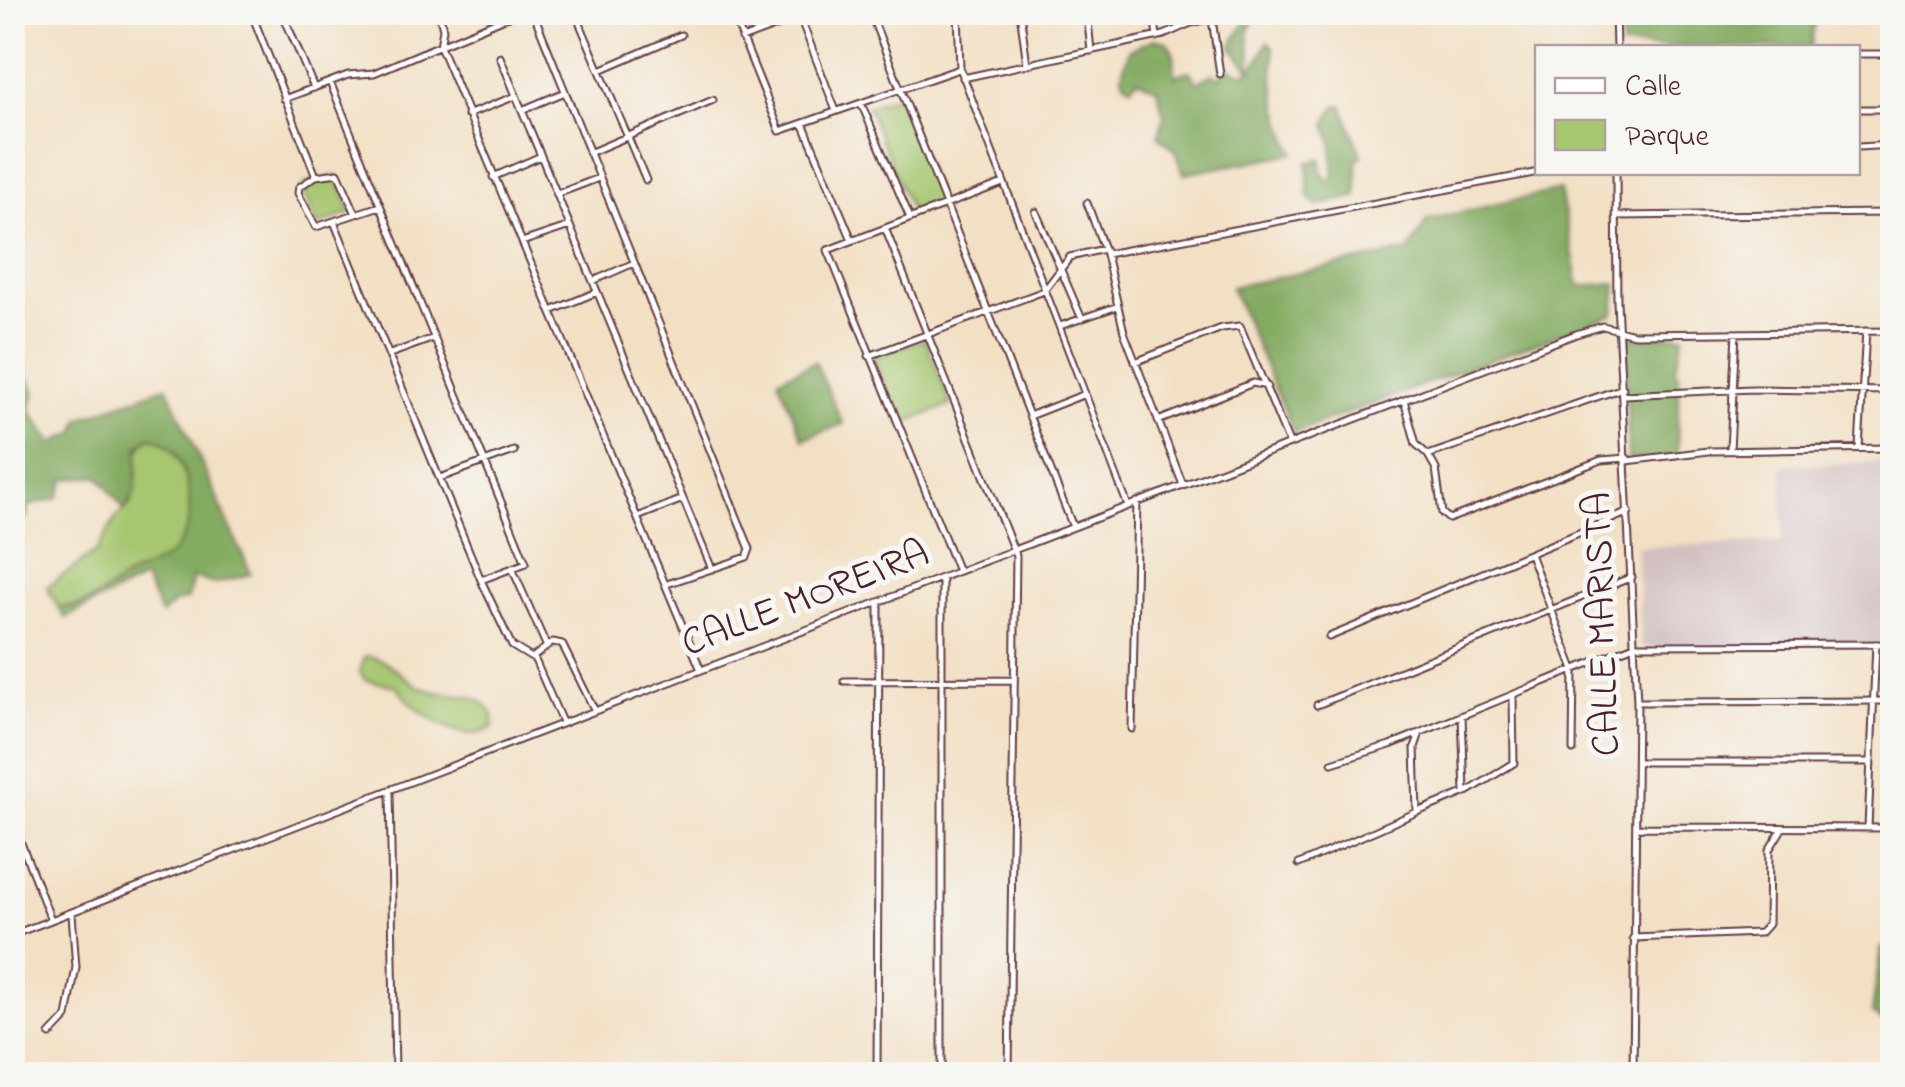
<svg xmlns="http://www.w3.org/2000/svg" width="1905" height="1087" viewBox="0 0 1905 1087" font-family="'Indie Flower',sans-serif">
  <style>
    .industrial { fill: #d2bfc0 }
    .green { fill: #a6c66f; stroke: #78724d; stroke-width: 2.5 }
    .forest { fill: #84ab62; stroke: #676546; stroke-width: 2.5 }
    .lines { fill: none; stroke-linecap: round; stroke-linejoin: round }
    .minor-casing { stroke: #633c42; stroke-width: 9 }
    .minor { stroke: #fff; stroke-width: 5 }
    .labels { text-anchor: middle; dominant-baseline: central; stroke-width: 10; stroke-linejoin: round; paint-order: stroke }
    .street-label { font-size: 40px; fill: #4a1f2b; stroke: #f6f6f2 }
  </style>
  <rect width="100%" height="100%" fill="#f6f6f2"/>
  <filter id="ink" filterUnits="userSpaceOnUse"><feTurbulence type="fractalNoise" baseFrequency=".01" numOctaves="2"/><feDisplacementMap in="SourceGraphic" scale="20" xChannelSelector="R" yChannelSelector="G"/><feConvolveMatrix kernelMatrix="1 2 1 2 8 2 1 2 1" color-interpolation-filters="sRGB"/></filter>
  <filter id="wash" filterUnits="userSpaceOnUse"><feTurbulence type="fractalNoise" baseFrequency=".0048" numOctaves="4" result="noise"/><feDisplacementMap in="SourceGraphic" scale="40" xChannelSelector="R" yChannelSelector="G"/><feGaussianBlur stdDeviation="2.25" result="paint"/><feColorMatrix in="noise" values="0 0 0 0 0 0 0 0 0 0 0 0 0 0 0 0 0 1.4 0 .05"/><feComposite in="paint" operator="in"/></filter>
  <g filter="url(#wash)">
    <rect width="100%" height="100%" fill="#f2e0c4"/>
    <!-- industrial -->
    <path class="industrial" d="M 1892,461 L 1892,644 L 1642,647 L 1636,547 L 1783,542 L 1782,466 Z"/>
    <!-- green -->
    <path class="green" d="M 898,95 L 940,203 L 912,214 L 867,106 Z
      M 337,176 L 352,212 L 318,226 L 302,189 L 307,183 Z
      M 925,339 L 951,405 L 901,424 L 873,357 Z
      M 149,437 C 185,438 197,506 185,533 C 181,542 170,558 162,564 C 154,570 141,569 133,574 C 105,589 92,610 58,607 L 47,587 L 97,551 L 116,518 L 132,502 C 133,478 130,453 149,437 Z
      M 365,656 C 397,660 403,683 428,690 C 454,698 477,688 493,715 L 493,726 C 467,751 411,709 396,686 L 365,680 L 360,672 Z"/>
    <!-- forest -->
    <path class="forest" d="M 1621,13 L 1621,12 L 1815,13 L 1811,48 L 1622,47 Z
      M 1247,19 L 1253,22 L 1248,32 L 1252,71 L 1268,42 L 1273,47 C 1275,58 1272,70 1274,81 C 1276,101 1285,135 1295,153 L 1184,174 L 1176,151 L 1158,136 L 1164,117 L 1158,89 L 1137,79 L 1131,87 C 1113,77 1128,64 1129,50 L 1154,39 L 1168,42 L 1174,55 L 1175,76 L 1189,71 L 1197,82 L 1213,74 L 1219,78 L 1226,68 L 1246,74 L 1249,68 L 1231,47 Z
      M 1342,105 L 1362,156 L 1357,159 L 1357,196 L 1318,206 L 1309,197 L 1307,163 L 1321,159 L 1322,174 L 1328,181 L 1334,177 L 1332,140 L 1326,124 L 1336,106 Z
      M 1560,190 L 1579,286 L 1617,283 L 1614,314 L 1294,433 L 1231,287 L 1409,251 L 1427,220 Z
      M 1684,335 L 1675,369 L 1679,375 L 1677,456 L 1628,460 L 1626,337 Z
      M 13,346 L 35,392 L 30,410 L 53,443 L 75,433 L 80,419 L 167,386 L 251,574 L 214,584 L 193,577 L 188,599 L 174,603 L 161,615 L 144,579 L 65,618 L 58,607 C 92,610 105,589 133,574 C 157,561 171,563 185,533 C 197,506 185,438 149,437 L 139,446 L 135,492 L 125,510 L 98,476 L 65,479 L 58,498 L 28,506 L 27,517 L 22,520 L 12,500 Z
      M 815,362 L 843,424 L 803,439 L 778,379 Z
      M 1892,947 L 1892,1035 L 1887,1024 L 1872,1013 L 1881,948 Z"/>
  </g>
  <g filter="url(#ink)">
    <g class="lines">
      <!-- minor casing -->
      <g class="minor-casing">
        <path id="minor" d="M 251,12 L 316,176
          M 282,12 L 314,88
          M 439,12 L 443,29 L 440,46 L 701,670
          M 533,12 L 750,549 L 747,557 L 667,584
          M 575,12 L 646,180
          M 732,12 L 780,131 L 959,69
          M 798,12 L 836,111
          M 870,12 L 1073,527
          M 958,12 L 960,68 L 1128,506
          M 1020,12 L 1027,64
          M 1087,12 L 1091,51
          M 1154,12 L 1157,37
          M 1615,12 L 1616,48
          M 1212,19 L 1220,74
          M 742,39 L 813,12
          M 1858,54 L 1892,54
          M 500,57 L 712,569
          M 600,70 L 681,35
          M 963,78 L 1164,35 L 1191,23 L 1240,12
          M 330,82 L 526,563 L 481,580
          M 284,99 L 348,75 L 374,73 L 519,12
          M 861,103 L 910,218
          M 1858,109 L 1892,109
          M 522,110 L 565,92
          M 467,115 L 516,96
          M 803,123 L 852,240
          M 1858,147 L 1892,145
          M 589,153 L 713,100
          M 1616,172 L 1617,301 L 1637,702 L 1633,1074
          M 493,177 L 541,156
          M 557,194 L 599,178
          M 1087,203 L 1106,254 L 1539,172
          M 1036,212 L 1082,319
          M 356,214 L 338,173 L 316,176 L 299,187 L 298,193 L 316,227 L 380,206
          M 1616,216 L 1892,213
          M 335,224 L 481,580 L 512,646 L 535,660 L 562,722
          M 885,228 L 1016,556 L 1009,1074
          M 522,242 L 570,226
          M 1106,254 L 1124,332 L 1183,485
          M 593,281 L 634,263
          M 551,311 L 597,292
          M 1060,326 L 1118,306
          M 390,354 L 434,338
          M 869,356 L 1044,291 L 1070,257 L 1104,249
          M 1135,362 L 1222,328 L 1240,326 L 1289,443
          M 1623,395 L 1752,389 L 1892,391
          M 1404,400 L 1416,444 L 1428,455 L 1623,388
          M 1029,416 L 1085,394
          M 1158,421 L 1253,383 L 1267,386
          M 1859,448 L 1866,331
          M 1730,450 L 1736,333
          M 1428,455 L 1436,469 L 1442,513 L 1449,519 L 1601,460 L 1627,458
          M 1627,461 L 1708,451 L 1892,448
          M 440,478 L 514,451
          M 640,516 L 683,499
          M 1530,554 L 1574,669 L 1573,750
          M 512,568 L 546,645
          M 958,571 L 828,250 L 1003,183
          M 1329,637 L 1629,512
          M 532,658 L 553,642 L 562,644 L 595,711
          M 844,681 L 1014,680
          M 1637,702 L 1892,701
          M 1317,705 L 1632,577
          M 1462,716 L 1465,792
          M 1132,729 L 1137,502
          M 1637,762 L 1871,762
          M 1332,763 L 1390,745 L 1634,645 L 1892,644
          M 390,790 L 395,1074
          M 1417,812 L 1469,791 L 1514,763 L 1513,696
          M 12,820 L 51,920
          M 1636,827 L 1892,828
          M 1868,828 L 1876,644
          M 1299,864 L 1417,812 L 1415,747 L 1420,733
          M 12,935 L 1576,334 L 1603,326 L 1634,334 L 1892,331
          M 1633,938 L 1760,933 L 1768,924 L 1769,850 L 1782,829
          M 50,1035 L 67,1017 L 76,967 L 72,914
          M 877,1074 L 879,603
          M 942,1074 L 942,578
          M 1620,1074 L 1633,1069"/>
      </g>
      <!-- minor -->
      <use href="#minor" class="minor"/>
    </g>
  </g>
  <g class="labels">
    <!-- street labels -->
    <g class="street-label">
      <text transform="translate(806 600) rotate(-21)">CALLE MOREIRA</text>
      <text transform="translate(1604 624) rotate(-92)">CALLE MARISTA</text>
    </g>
  </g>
  <!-- margin -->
  <rect width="1905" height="1087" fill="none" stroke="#f6f6f2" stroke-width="50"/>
  <!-- legend -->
  <rect x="1535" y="45" width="325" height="130" fill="#f6f6f2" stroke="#b1a0a2" stroke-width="2.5"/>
  <rect x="1555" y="78" width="50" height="15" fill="#ffffff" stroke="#b1a0a2" stroke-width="2.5"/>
  <text x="1625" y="95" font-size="30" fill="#4a1f2b">Calle</text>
  <rect x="1555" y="120" width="50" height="30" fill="#a6c66f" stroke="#b1a0a2" stroke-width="2.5"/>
  <text x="1625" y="145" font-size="30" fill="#4a1f2b">Parque</text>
</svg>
